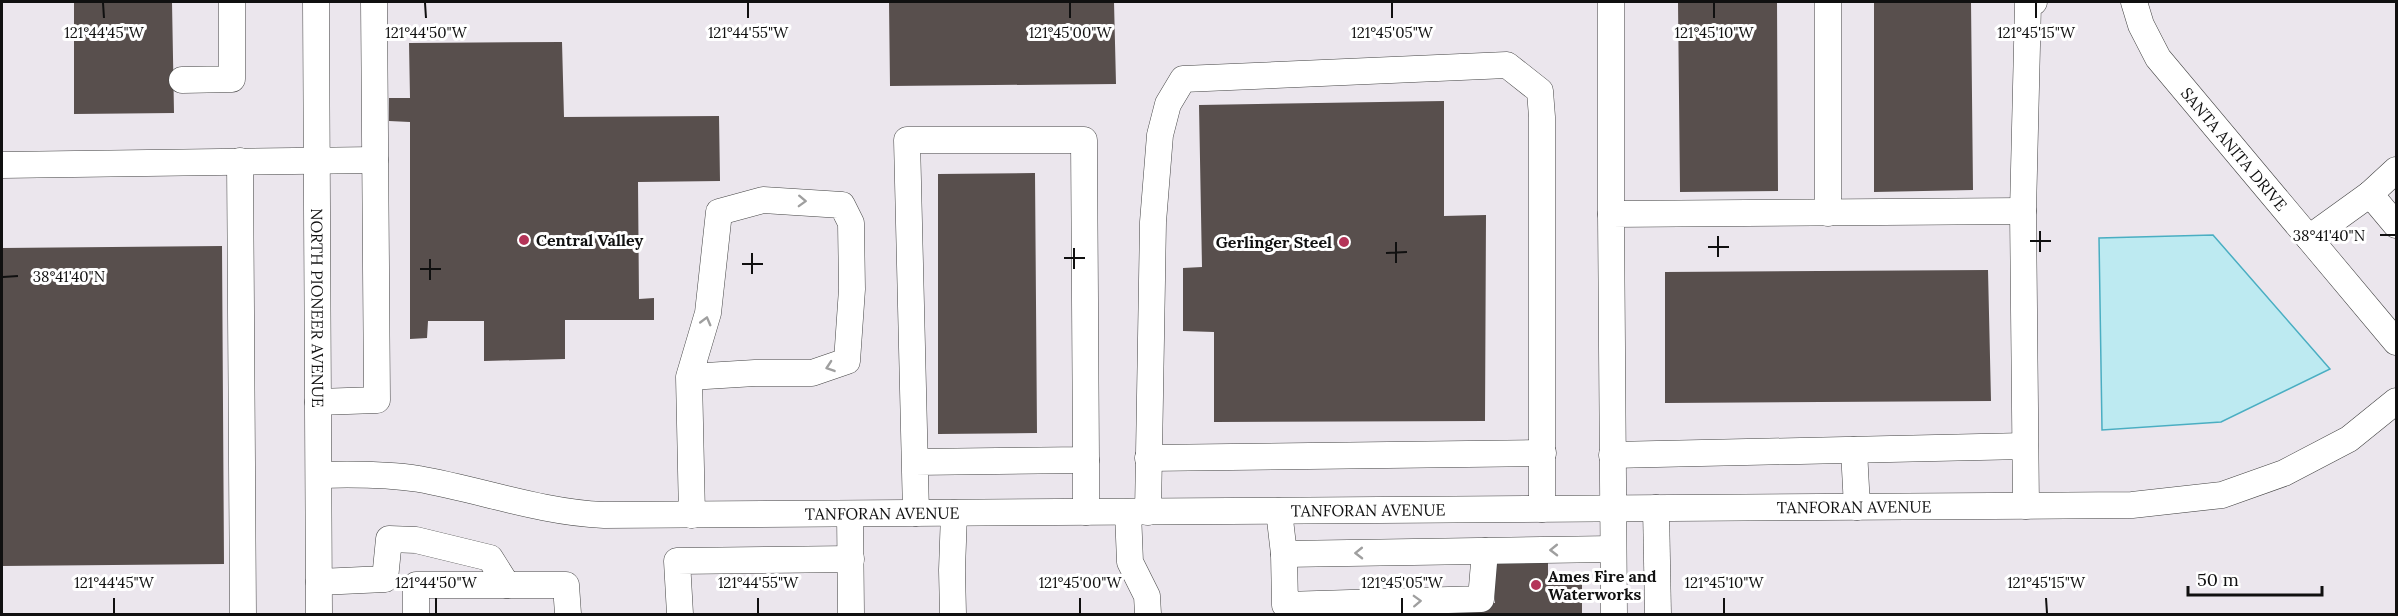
<svg xmlns="http://www.w3.org/2000/svg" width="2398" height="616" viewBox="0 0 2398 616" font-family="Lora,serif">
  <style>
    .industrial { fill: #ebe6ed }
    .water { fill: #bdeaf1; stroke: #4aaec2; stroke-width: 1.5 }
    .building { fill: #584f4d }
    .lines { fill: none; stroke-linecap: round; stroke-linejoin: round }
    .minor-casing { stroke: #434343; stroke-width: 27 }
    .minor { stroke: #fff; stroke-width: 26 }
    .oneway { stroke: #9f9f9f }
    .ticks { fill: none; stroke: #101010; stroke-width: 2 }
    .poi-dot { fill: #b43458; stroke: #fff; stroke-width: 2 }
    .labels { text-anchor: middle; dominant-baseline: central; stroke-width: 6; stroke-linejoin: round; paint-order: stroke }
    .street-label { font-size: 16px; fill: #101010; stroke: #fff }
    .poi-label { font-size: 16px; font-weight: bold; fill: #101010; stroke: #fff; text-anchor: start }
    .ticks-label { font-size: 15px; text-anchor: middle; fill: #101010; stroke: #fff; stroke-width: 6; stroke-linejoin: round; paint-order: stroke }
  </style>
  <rect width="100%" height="100%" fill="#fefaf4"/>
  <!-- industrial -->
  <path class="industrial" d="M 2,2 L 2396,2 L 2396,614 L 2,614 Z"/>
  <!-- water -->
  <path class="water" d="M 2213,235 L 2330,369 L 2221,422 L 2102,430 L 2099,238 Z"/>
  <!-- building -->
  <path class="building" d="M 74,2 L 172,2 L 174,113 L 74,114 Z
    M 889,2 L 1114,2 L 1116,84 L 890,86 Z
    M 1678,2 L 1777,2 L 1778,191 L 1680,192 Z
    M 1874,2 L 1971,2 L 1973,190 L 1874,192 Z
    M 562,42 L 564,117 L 719,116 L 720,181 L 638,182 L 639,299 L 654,298 L 654,320 L 565,320 L 565,359 L 484,361 L 484,321 L 428,321 L 427,338 L 410,339 L 410,122 L 389,121 L 389,98 L 410,98 L 409,43 Z
    M 1444,101 L 1444,216 L 1486,215 L 1485,421 L 1214,422 L 1214,332 L 1183,331 L 1183,268 L 1202,267 L 1199,105 Z
    M 1035,173 L 1037,433 L 938,434 L 938,174 Z
    M 222,246 L 224,564 L 2,566 L 2,248 Z
    M 1988,270 L 1991,401 L 1665,403 L 1665,272 Z
    M 1489,555 L 1548,556 L 1548,579 L 1582,578 L 1582,614 L 1457,614 L 1457,608 L 1463,604 L 1495,603 Z"/>
  <g class="lines">
    <!-- minor casing -->
    <g class="minor-casing">
      <g id="minor">
        <path id="s1" d="M 316,2 L 319,614"/>
        <path d="M 1611,2 L 1611,214"/>
        <path id="s2" d="M 2134,2 L 2141,25 L 2158,58 L 2396,342"/>
        <path d="M 182,80 L 232,79 L 232,2"/>
        <path d="M 240,161 L 243,614"/>
        <path d="M 2,165 L 375,160"/>
        <path d="M 2370,194 L 2396,170"/>
        <path d="M 2023,211 L 2028,4 L 2034,2"/>
        <path d="M 1828,213 L 1828,2"/>
        <path d="M 2309,238 L 2370,194 L 2396,225"/>
        <path d="M 689,377 L 755,373 L 812,373 L 847,361 L 852,289 L 851,223 L 842,205 L 763,200 L 719,212 L 708,313 L 689,377 L 692,515"/>
        <path d="M 318,402 L 377,400 L 374,2"/>
        <path d="M 1854,450 L 1857,507"/>
        <path d="M 1612,455 L 2025,446"/>
        <path d="M 1148,458 L 1543,453"/>
        <path d="M 1086,460 L 1086,512"/>
        <path d="M 915,462 L 1086,460 L 1084,140 L 907,140 L 916,513"/>
        <path id="s3" d="M 319,475 C 353,474 386,474 419,479 C 481,490 540,512 604,515 L 2132,505 L 2222,495 L 2284,473 L 2349,439 L 2396,401"/>
        <path d="M 1656,508 L 1658,614"/>
        <path d="M 1279,511 L 1284,554 L 1285,605 L 1481,599 L 1485,551"/>
        <path d="M 1128,512 L 1130,562 L 1147,596 L 1148,614"/>
        <path d="M 1148,512 L 1153,222 L 1160,135 L 1168,104 L 1183,79 L 1507,65 L 1540,91 L 1542,117 L 1542,509"/>
        <path d="M 850,514 L 851,614"/>
        <path d="M 1284,554 L 1613,549"/>
        <path d="M 319,582 L 385,579 L 389,539 L 416,540 L 490,558 L 507,585"/>
        <path d="M 416,614 L 416,585 L 566,585 L 568,614"/>
        <path d="M 680,614 L 677,561 L 851,559"/>
        <path d="M 953,614 L 952,570 L 954,513"/>
        <path d="M 1614,614 L 1611,214 L 2023,211 L 2026,506"/>
      </g>
    </g>
    <!-- minor -->
    <use href="#minor" class="minor"/>
  </g>
  <!-- one-way arrows -->
  <defs><path id="oneway-chevron" d="M-2-3.5L2.5 0L-2 3.5" fill="none" stroke-width="1.6" stroke-linecap="round" stroke-linejoin="round" transform="scale(1.5)"/></defs>
  <g class="oneway">
    <use href="#oneway-chevron" transform="translate(802 201) rotate(2)"/>
    <use href="#oneway-chevron" transform="translate(706 321) rotate(-75)"/>
    <use href="#oneway-chevron" transform="translate(830 367) rotate(161)"/>
    <use href="#oneway-chevron" transform="translate(1554 550) rotate(179)"/>
    <use href="#oneway-chevron" transform="translate(1359 553) rotate(179)"/>
    <use href="#oneway-chevron" transform="translate(1417 601) rotate(-2)"/>
  </g>
  <!-- ticks -->
  <path class="ticks" d="M 103,3 L 104,18M 425,3 L 426,18M 748,3 L 748,18M 1070,3 L 1070,18M 1392,3 L 1392,18M 1714,3 L 1714,18M 2036,3 L 2036,18M 2040,231 L 2040,252M 2380,235 L 2395,235M 1718,236 L 1718,257M 2030,241 L 2051,241M 1396,242 L 1396,263M 1708,247 L 1729,247M 1074,248 L 1074,269M 752,253 L 752,274M 1386,253 L 1407,252M 1064,258 L 1085,258M 430,259 L 430,280M 742,264 L 763,264M 420,269 L 441,269M 3,277 L 18,276M 114,598 L 114,613M 436,598 L 436,613M 758,598 L 758,613M 1080,598 L 1080,613M 1402,598 L 1402,613M 1724,598 L 1724,613M 2046,598 L 2047,613"/>
  <!-- markers -->
  <g class="poi-dot">
    <circle cx="524" cy="240" r="6"/>
    <circle cx="1344" cy="242" r="6"/>
    <circle cx="1536" cy="585" r="6"/>
  </g>
  <g class="labels">
    <!-- street labels -->
    <g class="street-label">
      <text stroke="none"><textPath href="#s2" startOffset="180">SANTA ANITA DRIVE</textPath></text>
      <text stroke="none"><textPath href="#s1" startOffset="306">NORTH PIONEER AVENUE</textPath></text>
      <text stroke="none"><textPath href="#s3" startOffset="1539">TANFORAN AVENUE</textPath></text>
      <text stroke="none"><textPath href="#s3" startOffset="1053">TANFORAN AVENUE</textPath></text>
      <text stroke="none"><textPath href="#s3" startOffset="567">TANFORAN AVENUE</textPath></text>
    </g>
    <!-- poi labels -->
    <g class="poi-label">
      <text x="536" y="240">Central Valley</text>
      <text x="1332" y="242" text-anchor="end">Gerlinger Steel</text>
      <text x="1548" y="576">Ames Fire and<tspan x="1548" dy="18">Waterworks</tspan></text>
    </g>
  </g>
  <g class="ticks-label">
    <text x="104" y="38">121°44'45"W</text>
    <text x="426" y="38">121°44'50"W</text>
    <text x="748" y="38">121°44'55"W</text>
    <text x="1070" y="38">121°45'00"W</text>
    <text x="1392" y="38">121°45'05"W</text>
    <text x="1714" y="38">121°45'10"W</text>
    <text x="2036" y="38">121°45'15"W</text>
    <text x="2329" y="241">38°41'40"N</text>
    <text x="69" y="282">38°41'40"N</text>
    <text x="114" y="588">121°44'45"W</text>
    <text x="436" y="588">121°44'50"W</text>
    <text x="758" y="588">121°44'55"W</text>
    <text x="1080" y="588">121°45'00"W</text>
    <text x="1402" y="588">121°45'05"W</text>
    <text x="1724" y="588">121°45'10"W</text>
    <text x="2046" y="588">121°45'15"W</text>
  </g>
  <!-- border -->
  <rect width="2398" height="616" fill="none" stroke="#101010" stroke-width="6"/>
  <!-- scale -->
  <path d="M2188 586v9h134v-9" fill="none" stroke="#101010" stroke-width="3"/>
  <text x="2197" y="586" font-size="18" fill="#101010" stroke="#ffffff" stroke-width="4.5" paint-order="stroke">50 m</text>
</svg>
